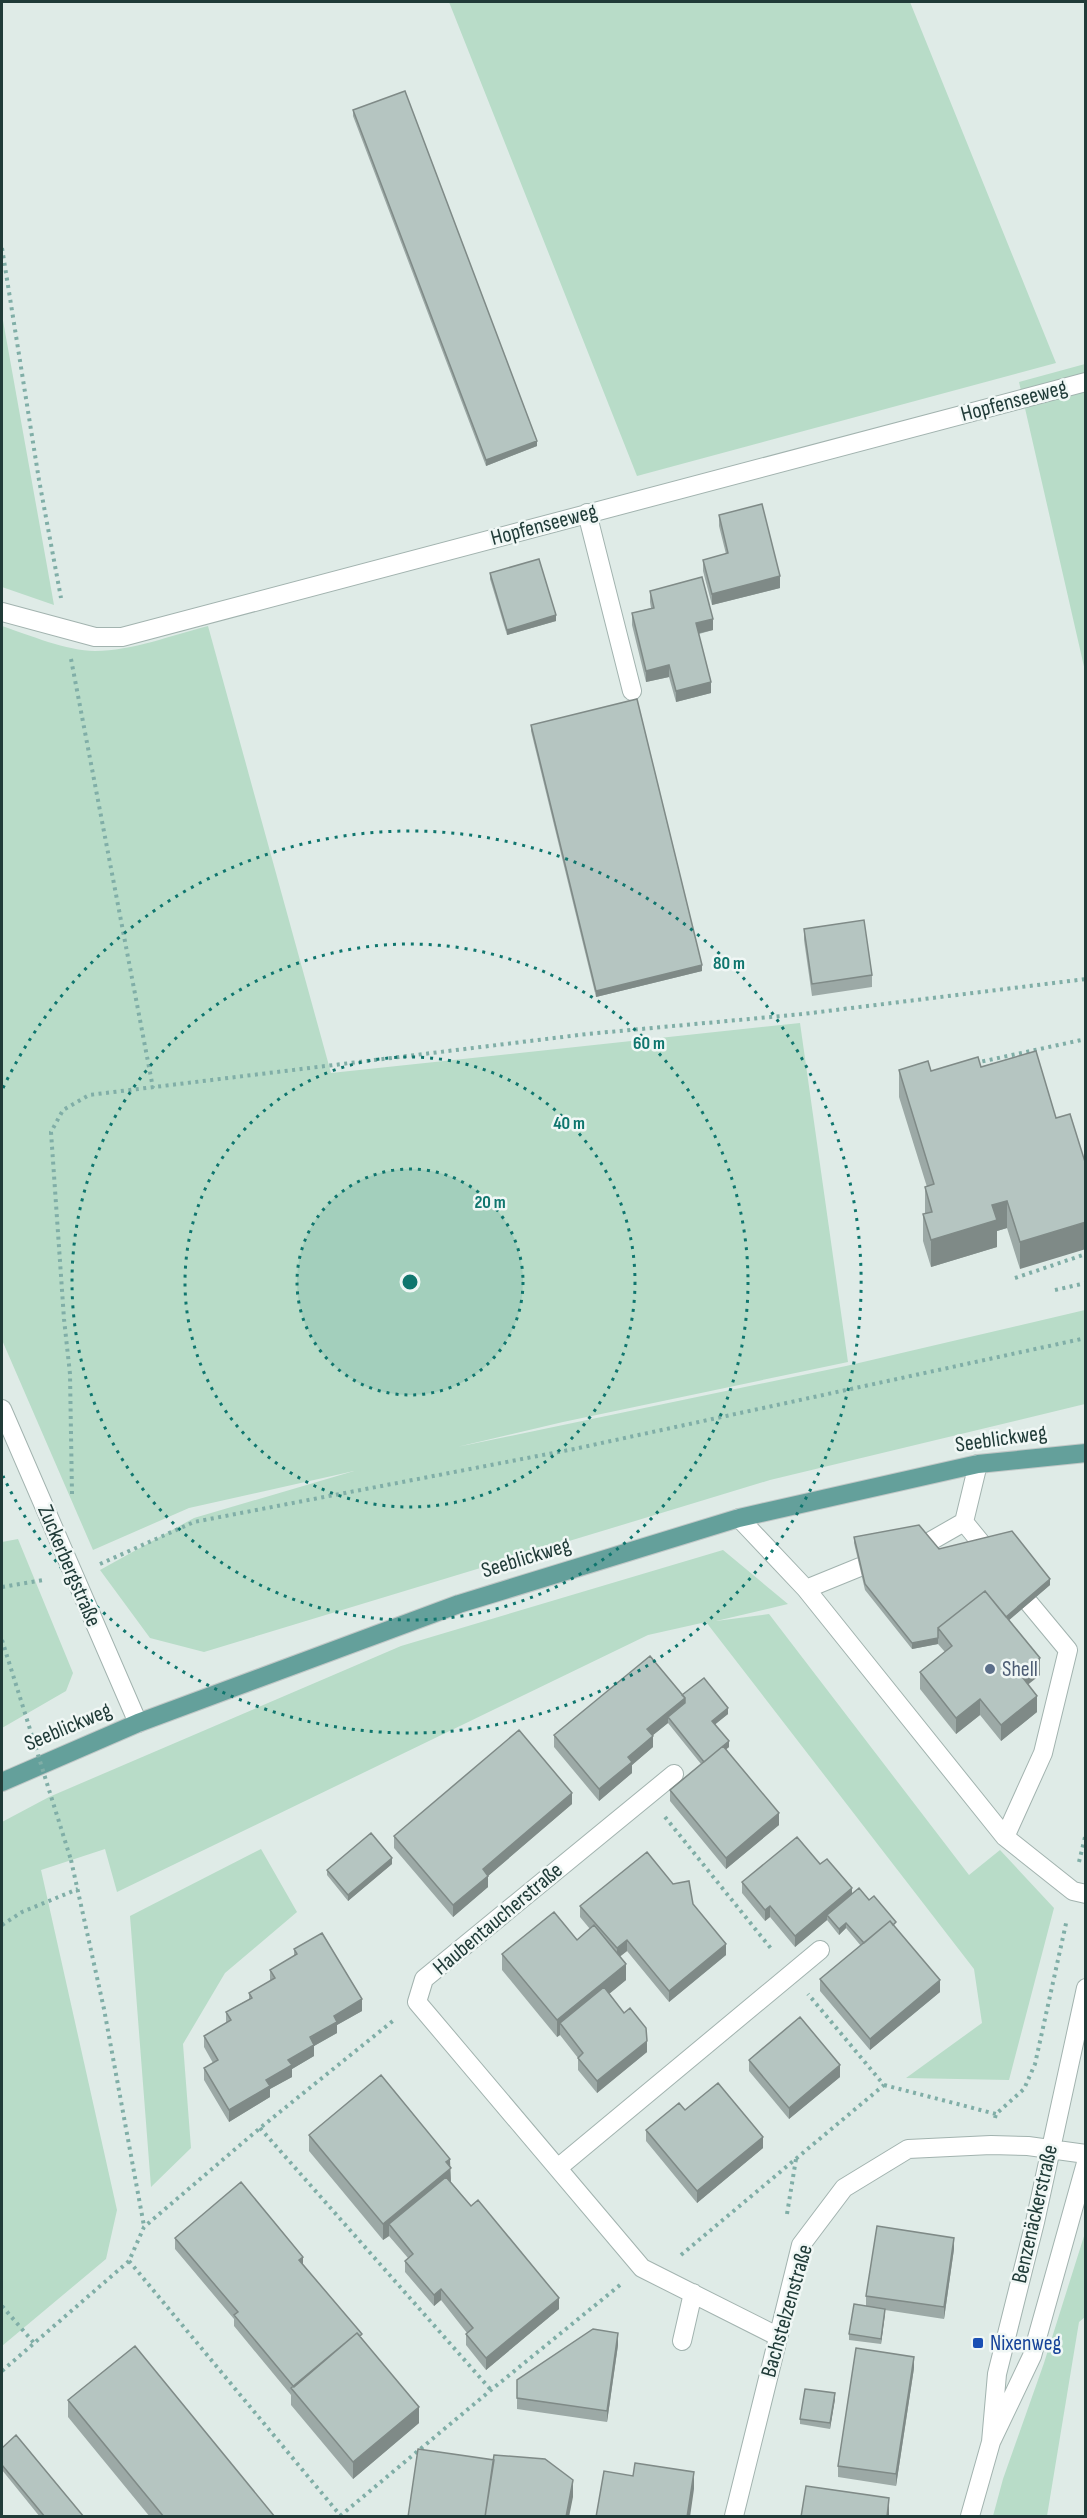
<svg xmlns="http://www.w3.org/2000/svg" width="1087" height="2518" viewBox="0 0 1087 2518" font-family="'Sofia Sans Condensed',sans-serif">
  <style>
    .green { fill: #b8dcc8 }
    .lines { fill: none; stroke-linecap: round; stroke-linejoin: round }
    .minor-casing { stroke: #a2b3af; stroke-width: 20 }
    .major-casing { stroke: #c1c8c7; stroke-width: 20 }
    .path { stroke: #80aea7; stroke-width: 4; stroke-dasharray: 3 4.5; stroke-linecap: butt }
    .minor { stroke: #fff; stroke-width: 18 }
    .major { stroke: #64a09b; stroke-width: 18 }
    .path-bridge { stroke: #80aea7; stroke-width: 4; stroke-dasharray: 3 4.5; stroke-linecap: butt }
    .wall { fill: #9ca9a6 }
    .shaded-wall { fill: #7f8a87 }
    .building { fill: #b5c5c1; stroke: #7f8a87; stroke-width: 1.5 }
    .ring { fill: none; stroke: #0f766e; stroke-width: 3; stroke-dasharray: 3 6 }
    .service-dot { fill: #5c6f8a; stroke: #f0f7f5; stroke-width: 2 }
    .transit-dot { fill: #1a4fb4; stroke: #f0f7f5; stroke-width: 2 }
    .labels { text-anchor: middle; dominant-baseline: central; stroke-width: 5; stroke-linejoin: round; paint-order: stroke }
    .street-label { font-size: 22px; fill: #203b38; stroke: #f0f7f5 }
    .service-label { font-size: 22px; fill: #4e5e75; stroke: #f0f7f5; text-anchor: start }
    .transit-label { font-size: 22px; fill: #164399; stroke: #f0f7f5; text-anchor: start }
    .centre { fill: #0f766e; stroke: #f0f7f5; stroke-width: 3 }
    .ring-label { font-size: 18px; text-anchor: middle; font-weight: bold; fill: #0f766e; stroke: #f0f7f5; stroke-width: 5; stroke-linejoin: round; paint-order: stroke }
  </style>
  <rect width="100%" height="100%" fill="#dfebe7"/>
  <!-- green -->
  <path class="green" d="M 449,2 L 910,2 L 1056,363 L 637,476 Z
    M 2,315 L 54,605 L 2,587 Z
    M 1085,364 L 1085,671 L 1019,382 Z
    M 2,626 C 29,635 67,651 95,651 C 132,651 172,635 208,626 L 331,1073 L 800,1023 L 848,1362 L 563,1422 L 457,1447 L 846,1366 L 1085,1310 L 1085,1404 L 770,1480 L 204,1652 L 150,1638 L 100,1570 L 194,1518 L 354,1471 L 189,1508 L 93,1550 L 2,1340 Z
    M 18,1539 L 73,1673 L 66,1691 L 2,1728 L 2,1542 Z
    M 723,1550 L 788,1604 L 716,1621 L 769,1614 L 969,1875 L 1000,1850 L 1054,1908 L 1009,2080 L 906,2078 L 982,2023 L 974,1969 L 706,1622 L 648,1635 L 117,1892 L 105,1849 L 41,1870 L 117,2210 L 106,2259 L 2,2346 L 2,1822 L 49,1797 L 401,1646 Z
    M 261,1849 L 297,1912 L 225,1973 L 183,2044 L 191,2148 L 151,2187 L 130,1916 Z
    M 1085,2233 L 1085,2317 L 1079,2322 L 1047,2516 L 993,2516 L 1003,2479 L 1044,2363 Z"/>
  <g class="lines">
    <!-- minor casing -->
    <g class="minor-casing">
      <path id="minor" d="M 587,513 L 632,691
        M 2,612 L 95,637 L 122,637 L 1086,382
        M 2,1409 L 138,1723
        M 739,1518 L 806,1589 L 1005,1837 L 1073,1891 L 1086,1894
        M 964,1522 L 982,1544
        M 929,1542 L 964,1522 L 978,1464
        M 806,1589 L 860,1567
        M 674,1774 L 424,1979 L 417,2002 L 642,2268 L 777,2336
        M 1005,1837 L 1043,1753 L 1068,1650 L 1029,1603
        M 559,2167 L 820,1950
        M 682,2341 L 693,2293
        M 991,2442 L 997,2374 L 1035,2222 L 1086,1988
        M 734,2516 L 801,2245 L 844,2188 L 908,2149 L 991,2145 L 1028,2146 L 1086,2154
        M 970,2516 L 991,2442 L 1032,2356 L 1086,2163"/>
    </g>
    <!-- major casing -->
    <g class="major-casing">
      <path id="major" d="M 2,1782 L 138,1723 L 459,1604 L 739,1518 L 978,1464 L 1086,1453"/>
    </g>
    <!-- path -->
    <path class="path" d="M 2,248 L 39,480 L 61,598
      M 71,659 L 153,1088
      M 975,1063 L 1086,1039
      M 1015,1278 L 1086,1254
      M 1055,1290 L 1086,1283
      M 72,1494 L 70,1374 L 64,1319 L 51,1132 L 63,1110 L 89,1095 L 587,1034 L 803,1014 L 1086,979
      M 100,1564 L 194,1522 L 574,1449 L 1086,1338
      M 2,1587 L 44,1580
      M 665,1817 L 773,1951
      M 71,1860 L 104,2009 L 144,2226
      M 1079,1862 L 1086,1833
      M 2,1925 L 22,1912 L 78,1889
      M 884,2085 L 996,2114
      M 995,2118 L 996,2114 L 1024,2089 L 1035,2064 L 1067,1919
      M 260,2128 L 491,2390
      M 787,2214 L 796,2159
      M 681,2255 L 884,2085 L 808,1994
      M 129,2261 L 340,2515
      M 2,2306 L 34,2343
      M 2,2371 L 129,2261 L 144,2227 L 260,2128 L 394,2020
      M 340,2516 L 491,2390 L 620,2285"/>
    <!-- minor -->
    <use href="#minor" class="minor"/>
    <!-- major -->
    <use href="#major" class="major"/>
    <!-- path-bridge -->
    <path class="path-bridge" d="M 2,1640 L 71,1860"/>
  </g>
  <!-- wall -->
  <path class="wall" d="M 353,110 L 537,446 L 486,466 L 353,116 Z
    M 719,515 L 780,588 L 712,605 L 703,571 L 703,560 L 726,554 L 719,526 Z
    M 490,573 L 556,621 L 507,635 L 490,579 Z
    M 650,591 L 713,630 L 699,634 L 711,693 L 676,702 L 669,677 L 646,682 L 632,625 L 632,613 L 651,608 L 650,602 Z
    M 531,725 L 702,971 L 596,997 L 531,731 Z
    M 804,929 L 872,975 L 872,987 L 812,996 L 804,940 Z
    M 1036,1051 L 1020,1269 L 1007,1228 L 997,1231 L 997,1247 L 931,1267 L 923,1241 L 923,1214 L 925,1214 L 925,1187 L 927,1187 L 899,1097 L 899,1070 L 931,1071 L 981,1067 Z
    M 854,1537 L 939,1549 L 1050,1585 L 1009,1620 L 1040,1675 L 1027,1684 L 1037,1712 L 1001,1741 L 980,1715 L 956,1734 L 920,1689 L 920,1672 L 945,1652 L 938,1644 L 912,1649 L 865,1590 L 854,1543 Z
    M 682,1695 L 728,1714 L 715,1724 L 729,1747 L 726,1749 L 779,1825 L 726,1869 L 670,1801 L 670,1790 L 701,1764 L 668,1723 L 653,1735 L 653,1747 L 632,1765 L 632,1773 L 599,1801 L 554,1747 L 554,1735 Z
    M 572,1804 L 488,1876 L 488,1887 L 453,1917 L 394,1848 L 394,1836 Z
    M 392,1864 L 348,1901 L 327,1875 L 327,1870 Z
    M 820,1864 L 852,1894 L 869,1900 L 896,1928 L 940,1992 L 870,2050 L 820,1991 L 820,1979 L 861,1946 L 846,1928 L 839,1935 L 827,1920 L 795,1947 L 770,1917 L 765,1921 L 742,1893 L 742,1882 Z
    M 673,1884 L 693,1904 L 726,1955 L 669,2002 L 627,1951 L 620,1956 L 626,1980 L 609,1994 L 647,2052 L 597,2093 L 578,2070 L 578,2058 L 560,2035 L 557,2037 L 502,1970 L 502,1954 L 577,1940 L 590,1929 L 580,1917 L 580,1906 Z
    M 294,1949 L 362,2011 L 337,2025 L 337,2033 L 314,2046 L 314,2056 L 292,2069 L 292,2077 L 270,2089 L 270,2097 L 229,2122 L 204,2080 L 204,2068 L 213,2063 L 204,2047 L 204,2036 L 226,2023 L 226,2012 L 249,1999 L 249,1993 L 270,1981 L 270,1970 L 294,1956 Z
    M 749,2060 L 840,2077 L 789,2119 L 749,2071 Z
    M 685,2110 L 763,2148 L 697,2203 L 646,2141 L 646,2130 Z
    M 309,2135 L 450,2167 L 451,2182 L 559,2309 L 486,2370 L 466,2345 L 466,2334 L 467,2333 L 441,2300 L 434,2306 L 405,2272 L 405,2261 L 408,2258 L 389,2236 L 383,2240 L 309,2151 Z
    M 175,2238 L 303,2265 L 362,2338 L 419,2423 L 353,2479 L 291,2405 L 291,2395 L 234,2326 L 234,2319 L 175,2249 Z
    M 954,2249 L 944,2319 L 885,2310 L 881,2344 L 849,2340 L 849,2334 L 866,2306 L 866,2296 Z
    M 618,2345 L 607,2422 L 517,2409 L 517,2380 Z
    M 914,2368 L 896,2486 L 838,2477 L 838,2466 Z
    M 835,2399 L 830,2429 L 800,2424 L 800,2419 Z
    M 68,2400 L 275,2517 L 150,2517 L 68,2417 Z
    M 2,2448 L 84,2517 L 40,2517 L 2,2470 Z"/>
  <!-- shaded-wall -->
  <path class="shaded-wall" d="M 537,441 L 537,446 L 486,466 L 486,460 Z
    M 780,576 L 780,588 L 712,605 L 712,594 Z
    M 556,615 L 556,621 L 507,635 L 507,630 Z
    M 713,619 L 713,630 L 696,634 L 696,623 Z
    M 669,665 L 669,677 L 646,682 L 646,671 Z
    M 711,682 L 711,693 L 676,702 L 676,691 Z
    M 702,965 L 702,971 L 596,997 L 596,991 Z
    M 1007,1201 L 1007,1228 L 997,1231 L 997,1247 L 931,1267 L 931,1240 L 992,1205 Z
    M 1086,1222 L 1086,1249 L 1020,1269 L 1020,1242 Z
    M 1050,1579 L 1050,1585 L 1001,1627 L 1001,1621 Z
    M 938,1638 L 938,1644 L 912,1649 L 912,1643 Z
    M 1040,1658 L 1040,1675 L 1020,1691 L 1020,1674 Z
    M 1037,1696 L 1037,1712 L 1001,1741 L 1001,1725 Z
    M 685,1698 L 685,1709 L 668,1717 L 668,1723 L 647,1740 L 647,1729 Z
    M 980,1699 L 980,1715 L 956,1734 L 956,1718 Z
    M 728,1708 L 728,1714 L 712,1727 L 712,1721 Z
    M 653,1736 L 653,1747 L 632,1765 L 632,1773 L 599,1801 L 599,1789 L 628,1757 Z
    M 729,1741 L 729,1747 L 704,1768 L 704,1762 Z
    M 572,1793 L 572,1804 L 488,1876 L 488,1887 L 453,1917 L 453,1905 L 483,1869 Z
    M 779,1813 L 779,1825 L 726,1869 L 726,1858 Z
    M 392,1858 L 392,1864 L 348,1901 L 348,1895 Z
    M 852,1888 L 852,1900 L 827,1915 L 827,1920 L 795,1947 L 795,1936 Z
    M 770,1906 L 770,1917 L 765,1921 L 765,1910 Z
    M 846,1923 L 846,1928 L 839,1935 L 839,1929 Z
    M 627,1940 L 627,1951 L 617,1959 L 617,1948 Z
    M 726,1944 L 726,1955 L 669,2002 L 669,1991 Z
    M 626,1964 L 626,1980 L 565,2030 L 560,2023 L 560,2035 L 557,2037 L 557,2020 Z
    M 940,1980 L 940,1992 L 870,2050 L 870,2039 Z
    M 362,1999 L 362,2011 L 337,2025 L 337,2033 L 314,2046 L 314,2056 L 292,2069 L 292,2077 L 270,2089 L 270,2097 L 229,2122 L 229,2110 L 266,2080 L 334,2016 Z
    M 647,2041 L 647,2052 L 597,2093 L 597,2081 Z
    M 840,2065 L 840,2077 L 789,2119 L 789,2108 Z
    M 763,2137 L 763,2148 L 697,2203 L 697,2191 Z
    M 450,2159 L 451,2184 L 389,2224 L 389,2236 L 383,2240 L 383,2224 L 446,2162 Z
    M 954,2238 L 954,2249 L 944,2319 L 944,2307 Z
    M 303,2257 L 303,2268 L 299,2260 Z
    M 441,2289 L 441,2300 L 434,2306 L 434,2295 Z
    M 559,2298 L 559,2309 L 486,2370 L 486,2358 Z
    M 885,2309 L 885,2314 L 881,2344 L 881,2339 Z
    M 618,2333 L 618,2345 L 607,2422 L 607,2411 Z
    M 914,2357 L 914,2368 L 896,2486 L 896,2474 Z
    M 835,2393 L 835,2399 L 830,2429 L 830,2423 Z
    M 419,2407 L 419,2423 L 353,2479 L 353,2462 Z
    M 694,2472 L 694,2489 L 690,2517 L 687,2517 Z
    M 573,2480 L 573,2497 L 569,2517 L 566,2517 Z
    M 889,2498 L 889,2517 L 887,2517 Z"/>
  <!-- building -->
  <path class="building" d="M 405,91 L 537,441 L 486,460 L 353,110 Z
    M 762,504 L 780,576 L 712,594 L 703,560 L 728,553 L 719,515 Z
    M 539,559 L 556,615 L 507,630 L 490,573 Z
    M 702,577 L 713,619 L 696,623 L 711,682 L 676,691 L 669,665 L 646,671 L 632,613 L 654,608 L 650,591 Z
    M 637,699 L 702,965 L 596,991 L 531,725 Z
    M 864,920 L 872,975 L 812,984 L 804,929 Z
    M 1036,1051 L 1056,1118 L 1070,1114 L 1086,1165 L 1086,1222 L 1020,1242 L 1007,1201 L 992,1205 L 997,1220 L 931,1240 L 923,1214 L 932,1212 L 925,1187 L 934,1184 L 899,1070 L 928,1061 L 931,1071 L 978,1057 L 981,1067 Z
    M 919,1525 L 939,1549 L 1012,1531 L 1050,1579 L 1006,1617 L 985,1591 L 938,1628 L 938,1638 L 912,1643 L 865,1584 L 854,1537 Z
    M 985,1591 L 1040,1658 L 1020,1674 L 1037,1696 L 1001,1725 L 980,1699 L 956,1718 L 920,1672 L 952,1646 L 938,1628 Z
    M 650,1656 L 685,1698 L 647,1729 L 653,1736 L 628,1757 L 632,1762 L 599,1789 L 554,1735 Z
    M 704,1678 L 728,1708 L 712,1721 L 729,1741 L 704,1762 L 668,1717 L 685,1703 L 685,1698 L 682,1695 Z
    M 519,1730 L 572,1793 L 483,1869 L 488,1876 L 453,1905 L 394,1836 Z
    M 723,1746 L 779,1813 L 726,1858 L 670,1790 Z
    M 371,1833 L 392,1858 L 348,1895 L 327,1870 Z
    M 797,1837 L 820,1864 L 827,1859 L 852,1888 L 795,1936 L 770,1906 L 765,1910 L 742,1882 Z
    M 647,1852 L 673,1884 L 689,1881 L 693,1904 L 726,1944 L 669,1991 L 627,1940 L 617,1948 L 580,1906 Z
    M 859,1888 L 869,1900 L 874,1896 L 896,1922 L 893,1925 L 890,1921 L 864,1943 L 846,1923 L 839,1929 L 827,1915 Z
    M 554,1912 L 577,1940 L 594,1925 L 626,1964 L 557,2020 L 502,1954 Z
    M 890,1921 L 940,1980 L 870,2039 L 820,1979 Z
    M 322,1933 L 362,1999 L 334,2016 L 337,2022 L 310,2037 L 314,2045 L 288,2060 L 292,2065 L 266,2080 L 270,2086 L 229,2110 L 204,2068 L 218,2060 L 204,2036 L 231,2020 L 226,2012 L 252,1998 L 249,1993 L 275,1978 L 270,1970 L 297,1954 L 294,1949 Z
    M 604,1987 L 624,2013 L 630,2008 L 646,2028 L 647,2041 L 597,2081 L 578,2058 L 583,2053 L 560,2023 Z
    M 800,2017 L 840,2065 L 789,2108 L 749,2060 Z
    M 381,2075 L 450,2159 L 446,2162 L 451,2168 L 383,2224 L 309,2135 Z
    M 718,2083 L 763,2137 L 697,2191 L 646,2130 L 679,2103 L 685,2110 Z
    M 446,2177 L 471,2206 L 478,2200 L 559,2298 L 486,2358 L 466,2334 L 473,2328 L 441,2289 L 434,2295 L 405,2261 L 413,2254 L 389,2224 Z
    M 241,2182 L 303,2257 L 299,2260 L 362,2334 L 360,2336 L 357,2333 L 294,2387 L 234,2315 L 238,2312 L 175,2238 Z
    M 877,2226 L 954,2238 L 944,2307 L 866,2296 Z
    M 854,2304 L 885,2309 L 881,2339 L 849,2334 Z
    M 593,2329 L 618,2333 L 607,2411 L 517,2398 L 517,2380 Z
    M 357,2333 L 419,2407 L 353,2462 L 291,2388 Z
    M 135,2346 L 275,2517 L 164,2517 L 68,2400 Z
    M 856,2348 L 914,2357 L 896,2474 L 838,2466 Z
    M 805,2389 L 835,2393 L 830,2423 L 800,2419 Z
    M 16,2435 L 84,2517 L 45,2517 L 2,2465 L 2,2448 Z
    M 418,2449 L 494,2460 L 485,2517 L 408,2517 Z
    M 494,2455 L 545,2459 L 573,2480 L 566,2517 L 485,2517 Z
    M 635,2463 L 694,2472 L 687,2517 L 596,2517 L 604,2471 L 633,2476 Z
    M 806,2486 L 889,2498 L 887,2517 L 801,2517 Z"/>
  <!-- distance rings -->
  <circle cx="410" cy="1282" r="113" fill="#0f766e" fill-opacity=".12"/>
  <g class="ring">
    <circle cx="410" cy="1282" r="113"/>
    <circle cx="410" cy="1282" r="225"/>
    <circle cx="410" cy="1282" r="338"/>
    <path d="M3 1088A451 451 0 1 1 3 1476"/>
  </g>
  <!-- markers -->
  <circle class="service-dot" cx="990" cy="1669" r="6"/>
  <rect class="transit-dot" x="972" y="2337" width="12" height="12" rx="3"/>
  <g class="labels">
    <!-- street labels -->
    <g class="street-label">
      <text transform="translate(1014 401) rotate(-15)">Hopfenseeweg</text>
      <text transform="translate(544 525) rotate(-15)">Hopfenseeweg</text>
      <text transform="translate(1001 1439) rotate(-8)">Seeblickweg</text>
      <text transform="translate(526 1558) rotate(-17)">Seeblickweg</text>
      <text transform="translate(69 1566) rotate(67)">Zuckerbergstraße</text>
      <text transform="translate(68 1727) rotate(-23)">Seeblickweg</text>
      <text transform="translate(498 1919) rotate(-40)">Haubentaucherstraße</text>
      <text transform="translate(1035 2214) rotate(-77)">Benzenäckerstraße</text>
      <text transform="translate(787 2311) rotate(-74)">Bachstelzenstraße</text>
    </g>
    <!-- service labels -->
    <g class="service-label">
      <text x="1002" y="1669">Shell</text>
    </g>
    <!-- transit labels -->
    <g class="transit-label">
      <text x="990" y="2343">Nixenweg</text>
    </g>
  </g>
  <circle cx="410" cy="1282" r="9" class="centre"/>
  <g class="ring-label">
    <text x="729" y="969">80 m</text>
    <text x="649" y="1049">60 m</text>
    <text x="569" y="1129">40 m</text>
    <text x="490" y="1208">20 m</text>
  </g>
  <!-- border -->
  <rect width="1087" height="2518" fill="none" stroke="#203b38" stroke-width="6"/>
</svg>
